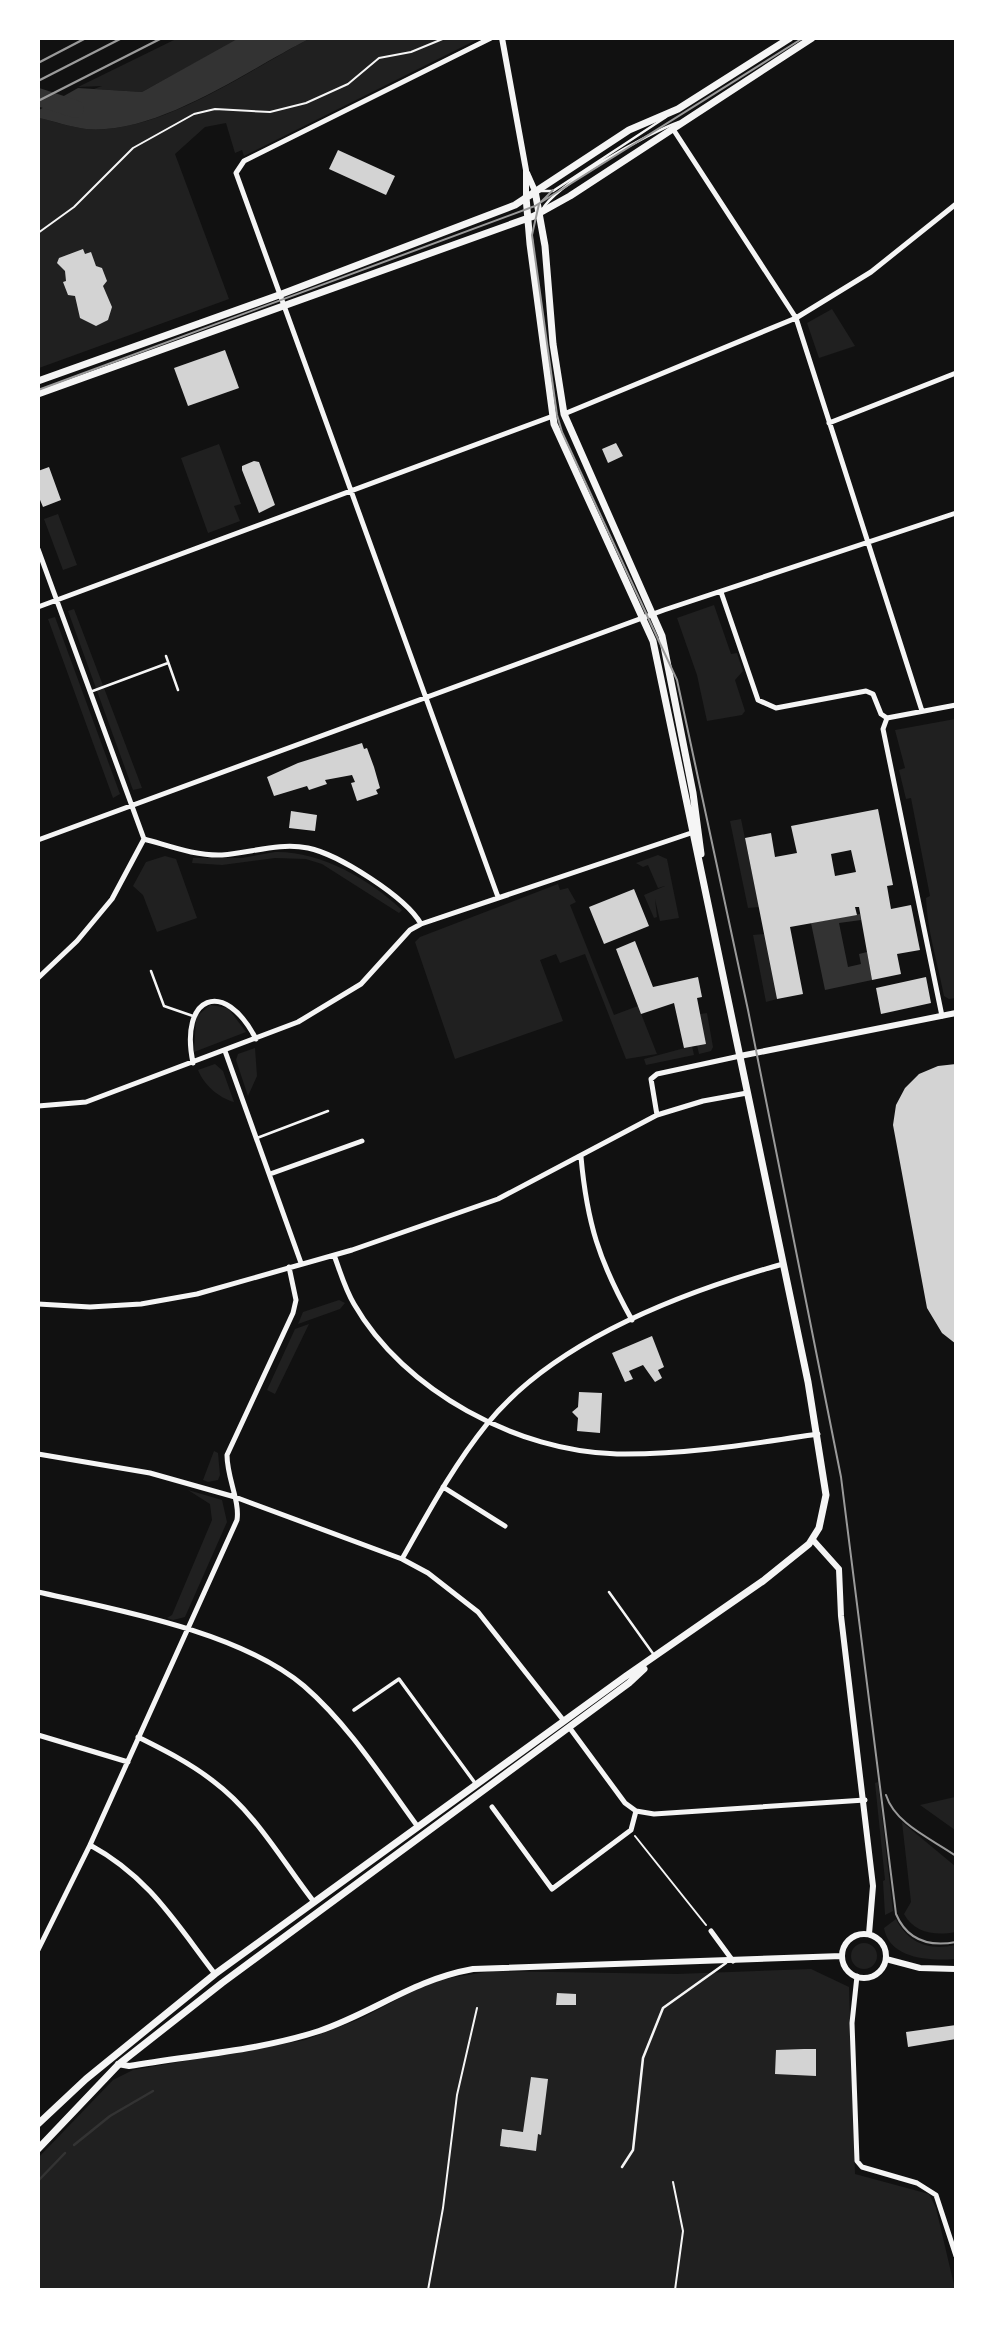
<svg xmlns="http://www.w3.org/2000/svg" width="994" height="2328" viewBox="0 0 994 2328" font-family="Arial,sans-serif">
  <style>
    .green { fill: #202020 }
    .water { fill: #333 }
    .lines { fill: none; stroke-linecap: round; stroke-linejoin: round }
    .stream { stroke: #333; stroke-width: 2.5 }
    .river { stroke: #333; stroke-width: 18 }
    .building { fill: #d3d3d3; fill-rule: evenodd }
    .path { stroke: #f5f5f5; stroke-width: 2 }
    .service { stroke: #f5f5f5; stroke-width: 2.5 }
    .pedestrian { stroke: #f5f5f5; stroke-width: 3.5 }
    .minor { stroke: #f5f5f5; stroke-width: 5 }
    .tertiary { stroke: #f5f5f5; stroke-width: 6 }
    .secondary { stroke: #f5f5f5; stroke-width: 7 }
    .tram { stroke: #9a9a9a; stroke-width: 2 }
    .rail { stroke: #9a9a9a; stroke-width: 2.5 }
  </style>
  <rect width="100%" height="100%" fill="#111"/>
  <!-- green -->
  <path class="green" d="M 176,39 L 239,39 L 142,92 L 94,89 L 102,86 L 78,87 Z
    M 309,39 L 478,39 L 244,156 L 242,150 L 235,153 L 226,123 L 205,127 L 175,154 L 229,299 L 39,368 L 39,118 C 54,121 70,127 86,129 C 159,135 247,71 309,39 Z
    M 832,309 L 855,346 L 819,358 L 807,323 Z
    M 219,444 L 241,504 L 234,506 L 240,521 L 208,533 L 181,458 Z
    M 58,514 L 77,565 L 63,570 L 44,519 Z
    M 714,605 L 731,654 L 737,653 L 743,671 L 735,680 L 745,711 L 742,715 L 707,721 L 697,675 L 677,618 Z
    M 74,609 L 142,788 L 133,790 L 68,611 Z
    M 55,617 L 120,794 L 113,798 L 48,619 Z
    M 955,719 L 956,998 L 949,999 L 944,996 C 938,964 927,930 926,898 L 930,896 L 911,798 L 906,799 L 899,770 L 905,768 L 895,730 Z
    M 741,819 L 759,907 L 748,908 L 730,821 Z
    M 275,852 C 320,851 369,879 402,910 L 399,913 L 322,864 L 306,859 L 275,858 L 222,865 L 192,863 L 193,858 L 242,858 Z
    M 658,855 L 667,859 L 679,918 L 660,921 L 655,899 L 657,917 L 654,918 L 644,895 L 665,886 L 658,888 L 648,865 L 643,867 L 636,863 Z
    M 165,856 L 176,859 L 197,918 L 157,932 L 143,895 L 133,886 L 146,862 Z
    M 558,884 L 560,890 L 568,888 L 576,902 L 570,905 L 614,1015 L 638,1006 L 657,1054 L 626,1059 L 585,954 L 560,963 L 556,954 L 540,960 L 563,1021 L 455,1059 L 415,942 L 420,937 Z
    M 764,934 L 777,999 L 766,1002 L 753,935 Z
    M 210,1005 L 228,1008 L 246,1032 L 194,1052 L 196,1017 Z
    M 707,1013 L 713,1047 L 711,1051 L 699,1054 L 697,1045 L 705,1043 L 700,1014 Z
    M 692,1046 L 694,1055 L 646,1065 L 644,1059 Z
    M 255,1048 L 257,1076 L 248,1096 L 236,1060 L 238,1054 Z
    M 215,1064 L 223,1071 L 234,1102 C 219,1098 204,1085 198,1070 Z
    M 339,1300 L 345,1303 L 340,1309 L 298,1324 L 303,1312 Z
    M 309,1324 L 275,1394 L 267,1390 L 295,1329 Z
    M 214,1451 L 218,1453 L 220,1475 L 218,1480 L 208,1482 L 203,1480 Z
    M 188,1490 L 222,1500 L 227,1522 L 185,1617 L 173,1620 L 167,1618 L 172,1615 L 212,1520 L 210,1504 Z
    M 878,1782 L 893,1911 L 885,1915 L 883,1881 L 885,1880 L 875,1783 Z
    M 955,1797 L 955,1830 L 920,1805 Z
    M 902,1822 L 955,1866 L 955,1932 C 936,1936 914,1933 904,1914 L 911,1902 Z
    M 896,1919 C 908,1943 929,1951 955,1945 L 955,1959 C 930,1961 889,1959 884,1928 Z
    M851 1956a13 13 0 1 1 26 0a13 13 0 1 1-26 0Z
    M 811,1969 L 849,1987 L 855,2174 L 929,2194 L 936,2208 L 955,2289 L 39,2289 L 38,2158 L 113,2080 L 133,2070 L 305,2040 L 360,2019 L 419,1988 L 444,1979 L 492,1971 L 677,1974 Z"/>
  <!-- water -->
  <path class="water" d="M 239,38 L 309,39 C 247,70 159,135 86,129 C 70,127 54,121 39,118 L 39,110 L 78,88 L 142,92 Z
    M 860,914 L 861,920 L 839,923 L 848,967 L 861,964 L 859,954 L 867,952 L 872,980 L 825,990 L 811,923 Z"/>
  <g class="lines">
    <!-- stream -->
    <path class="stream" d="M 74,2145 L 110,2116 L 153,2091
      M 38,2181 L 65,2153"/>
    <!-- river -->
    <path class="river" d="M 38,97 L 75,109"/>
  </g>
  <!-- building -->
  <path class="building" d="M 338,150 L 395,176 L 386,195 L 329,169 Z
    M 83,249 L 85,254 L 91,252 L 96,266 L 102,268 L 107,281 L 103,286 L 112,307 L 108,320 L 96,326 L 80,318 L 75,296 L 68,295 L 63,282 L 66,281 L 65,271 L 57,263 L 59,258 Z
    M 225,350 L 239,388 L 188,406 L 174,368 Z
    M 616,443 L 623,456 L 608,463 L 602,449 Z
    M 254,461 L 259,462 L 275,505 L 259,513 L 242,470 L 242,466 Z
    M 49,467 L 61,500 L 43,507 L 38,495 L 38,471 Z
    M 362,743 L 364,749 L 367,748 L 374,767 L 380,788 L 376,790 L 378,794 L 357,801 L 351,783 L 355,782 L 352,775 L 325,780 L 327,784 L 309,790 L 307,786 L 274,796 L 267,777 L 298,763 Z
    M 878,809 L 893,885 L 887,886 L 891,909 L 911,905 L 920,950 L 897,954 L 901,974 L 872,980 L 859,907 L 855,907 L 857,915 L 790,927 L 803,994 L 777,999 L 745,838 L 771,833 L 775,857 L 797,853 L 791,826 ZM 851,850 L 856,872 L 835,876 L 831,854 Z
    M 291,811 L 317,815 L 315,831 L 289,828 Z
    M 634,889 L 649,926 L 604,944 L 589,907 Z
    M 635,941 L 653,987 L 698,977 L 702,997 L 697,998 L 706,1044 L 684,1048 L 674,1003 L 641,1014 L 616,949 Z
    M 926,977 L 931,1003 L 881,1014 L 876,988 Z
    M 956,1064 L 956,1344 L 942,1333 L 927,1308 L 893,1125 L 896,1105 L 905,1088 L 919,1074 L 938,1066 Z
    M 652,1336 L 664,1367 L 658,1370 L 662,1378 L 655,1382 L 643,1365 L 629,1371 L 633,1379 L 625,1382 L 612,1353 Z
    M 579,1392 L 602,1393 L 600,1433 L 577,1431 L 578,1418 L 572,1412 L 578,1407 Z
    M 557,1993 L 576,1994 L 576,2005 L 556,2005 Z
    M 956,2025 L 956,2039 L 908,2047 L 906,2032 Z
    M 804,2049 L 816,2049 L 816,2076 L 775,2074 L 776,2050 Z
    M 531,2077 L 548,2079 L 541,2135 L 538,2134 L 536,2151 L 500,2146 L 502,2129 L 523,2132 Z"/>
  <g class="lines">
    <!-- path -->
    <path class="path" d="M 38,233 L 74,207 L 133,148 L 194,114 L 215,109 L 270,112 L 306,103 L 348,84 L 379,58 L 411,52 L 445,38
      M 635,1836 L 706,1925
      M 673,2182 L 683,2231 L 675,2290
      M 428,2290 L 443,2208 L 457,2095 L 477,2008"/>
    <!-- service -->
    <path class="service" d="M 538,191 L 553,191 L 666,117
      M 542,210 C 555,185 650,132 679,122
      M 166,656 L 178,690
      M 90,692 L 168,663
      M 151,971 L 164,1006 L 193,1016
      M 257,1138 L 328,1111
      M 609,1592 L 654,1655
      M 622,2167 L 633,2150 L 643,2058 L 663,2008 L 726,1963"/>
    <!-- pedestrian -->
    <path class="pedestrian" d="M 354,1710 L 399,1679 L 475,1783"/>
    <!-- minor -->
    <path class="minor" d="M 491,38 L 244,161 L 236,173 L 498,897
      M 673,129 L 796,318 L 922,711
      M 564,414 L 796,318 L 871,272 L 956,204
      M 829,423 L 956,373
      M 38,549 L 144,839
      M 721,592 L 758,700 L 776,708 L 866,691 L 873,694 L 881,714 L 887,718 L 956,705
      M 38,607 L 553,416
      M 887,718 L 883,729 L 942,1016
      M 144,839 C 170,846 195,856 222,855 C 251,853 279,842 308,848 C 338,854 406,897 421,924
      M 38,840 L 664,610 L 956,513
      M 38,978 L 77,941 L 112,899 L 144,839
      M 225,1051 L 301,1263
      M 193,1063 C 179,996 224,977 256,1039
      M 38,1106 L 86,1102 L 298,1022 L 361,984 L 410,930 L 421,924 L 697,831
      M 657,1115 L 651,1079 L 657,1074 L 740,1056
      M 581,1157 C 587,1223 599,1261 632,1320
      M 270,1174 L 362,1141
      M 334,1255 C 340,1271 345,1289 354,1304 C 404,1391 518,1452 617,1454 C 684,1455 751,1444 818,1434
      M 38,1304 L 90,1307 L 141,1304 L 197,1294 L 352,1250 L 498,1199 L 657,1115 L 703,1101 L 747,1093
      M 38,1454 L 150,1473 L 235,1497 L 402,1559 L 428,1573 L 478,1612 L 564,1721
      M 443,1487 L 505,1526
      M 402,1559 C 428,1513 453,1466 487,1424 C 554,1341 683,1292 783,1264
      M 38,1592 C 118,1610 240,1632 304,1686 C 349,1725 383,1779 418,1827
      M 569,1727 L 625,1803 L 636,1811 L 654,1814 L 865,1800
      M 38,1735 L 128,1762
      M 138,1737 C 164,1750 190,1763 213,1781 C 256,1813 282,1861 314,1902
      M 492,1807 L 552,1889 L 631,1830 L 636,1811
      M 90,1845 C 149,1877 175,1922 215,1974
      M 711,1931 L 733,1961
      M 38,1950 L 90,1845 L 237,1520 C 240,1501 227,1478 227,1455 L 293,1313 L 296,1300 L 289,1267
      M 857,1976 L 852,2023 L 857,2161 L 862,2167 L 917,2183 L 936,2195 L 956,2256"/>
    <!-- tertiary -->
    <path class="tertiary" d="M 502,38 L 526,170 L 526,197
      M 527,173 L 535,191
      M 740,1056 L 956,1013
      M 813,1540 L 839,1569 L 841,1616 L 873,1886 L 869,1934
      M842 1956a22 22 0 1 1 44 0a22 22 0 1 1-44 0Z
      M 886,1959 L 920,1968 L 956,1969
      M 118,2064 L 129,2066 C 192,2055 258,2051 319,2031 C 375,2012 412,1980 473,1969 L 842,1956"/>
    <!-- secondary -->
    <path class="secondary" d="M 535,191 L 545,246 L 553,344 L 564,414 L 662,636 L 693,793 L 701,854
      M 38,381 L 279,295 L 515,205 L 629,130 L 678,109 L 790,38
      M 38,394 L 534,216 L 570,196 L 812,38
      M 38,2124 L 86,2079 L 215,1974 L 626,1676 L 763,1581 L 809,1544 L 819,1528 L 826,1495 L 808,1382 L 653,641 L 554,424 L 530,244 L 526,197
      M 38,2149 L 119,2064 L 222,1983 L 629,1683 L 644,1669"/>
    <!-- tram -->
    <path class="tram" d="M 553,190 L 539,204 L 532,235 L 557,415 L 562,432 L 677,680 L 748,1010 L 841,1477 L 896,1914 C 907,1940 929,1947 956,1942
      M 38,390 L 535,206 L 803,38
      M 886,1795 C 895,1824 932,1839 956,1856"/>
    <!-- rail -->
    <path class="rail" d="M 38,63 L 86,38
      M 38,81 L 122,38
      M 38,101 L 162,38"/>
  </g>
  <!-- border -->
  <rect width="994" height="2328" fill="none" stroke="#ffffff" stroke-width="80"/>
</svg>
